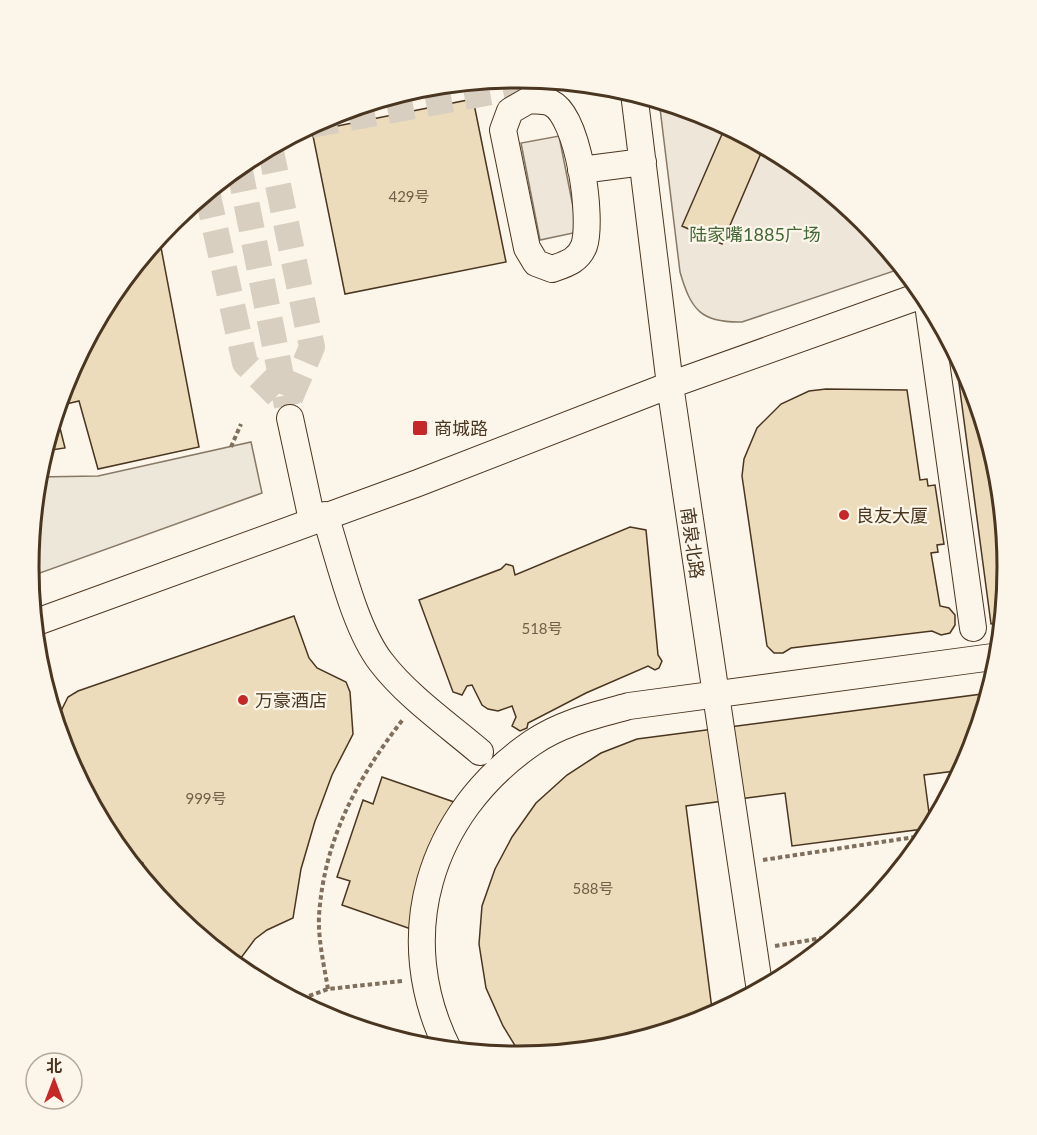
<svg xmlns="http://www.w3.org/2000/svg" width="1037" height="1135" viewBox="0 0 1037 1135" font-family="Lato,'Noto Sans SC',sans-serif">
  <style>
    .green { fill: #ede6d9; stroke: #887966; stroke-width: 1.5 }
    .parking { fill: #ede7d9; stroke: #887966; stroke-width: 1.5 }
    .building { fill: #ecdcbc; stroke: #4a3520; stroke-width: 1.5 }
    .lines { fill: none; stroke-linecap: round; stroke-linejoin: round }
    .minor-tunnel { stroke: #d8cfc1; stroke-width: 26; stroke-dasharray: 26 13; stroke-linecap: butt }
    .minor-casing { stroke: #4a3520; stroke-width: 28 }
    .path { stroke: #7f6f5c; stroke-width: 4; stroke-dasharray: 4.5 3; stroke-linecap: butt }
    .minor { stroke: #fbf6e9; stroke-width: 26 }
    .poi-dot { fill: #c62828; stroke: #fbf6e9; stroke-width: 2 }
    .labels { text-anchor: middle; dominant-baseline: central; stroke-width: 4.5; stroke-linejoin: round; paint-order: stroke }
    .number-label { font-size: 15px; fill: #725f47 }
    .park-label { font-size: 18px; fill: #436837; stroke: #fbf6e9 }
    .poi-label { font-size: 18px; fill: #4a3520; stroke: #fbf6e9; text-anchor: start }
    .street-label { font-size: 18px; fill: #4a3520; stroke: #fbf6e9 }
    .rim { fill: none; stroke: #4a3520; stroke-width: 3 }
  </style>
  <rect width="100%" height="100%" fill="#fbf6e9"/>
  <!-- green -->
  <path class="green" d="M 659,100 L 706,115 L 791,160 L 865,221 L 903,268 L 742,322 C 701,323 691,310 680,272 Z
    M 559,136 L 578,232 L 540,240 L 521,143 Z"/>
  <!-- parking -->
  <path class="parking" d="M 251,442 L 262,493 L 29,577 L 37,477 L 98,476 Z"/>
  <!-- building -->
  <path class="building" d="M 473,99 L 506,262 L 345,294 L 312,131 Z
    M 726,125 L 764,146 L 722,244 L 682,226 Z
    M 159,237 L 199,447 L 98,469 L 79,401 L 58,406 L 66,380 L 111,295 Z
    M 972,381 L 999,472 L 1008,568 L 1003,622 L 991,624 L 959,383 Z
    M 826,389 L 907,390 L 920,480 L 927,479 L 928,486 L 935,485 L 944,544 L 937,545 L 938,552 L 931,553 L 940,606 L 949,608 L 955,615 L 955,625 L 950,633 L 941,635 L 932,631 L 791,648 L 783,653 L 774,653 L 767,646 L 742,476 L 744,459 L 757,428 L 781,404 L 809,391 Z
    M 56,412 L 65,448 L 44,451 Z
    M 630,527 L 646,530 L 658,655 L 662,661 L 659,668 L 655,670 L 648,666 L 586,693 L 528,723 L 527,728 L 520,731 L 512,726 L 516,717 L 512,706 L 498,711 L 488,709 L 482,705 L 472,685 L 467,686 L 462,695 L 453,692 L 419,600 L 501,569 L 506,564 L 513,566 L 515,575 Z
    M 294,616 L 309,658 L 317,668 L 346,682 L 350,692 L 353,734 L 332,775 L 315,821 L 301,869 L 293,918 L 267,930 L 255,939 L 235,966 L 172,914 L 138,872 L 143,863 L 127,852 L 117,837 L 111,839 L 73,768 L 58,728 L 58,717 L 68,697 L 78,691 Z
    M 990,693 L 971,755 L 963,770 L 924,775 L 931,828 L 792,846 L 785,793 L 686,806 L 713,1017 L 614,1048 L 522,1057 L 503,1026 L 486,988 L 479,944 L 482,906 L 495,869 L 512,837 L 536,803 L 567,775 L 601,753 L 637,739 Z
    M 382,777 L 454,802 L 439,828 L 411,929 L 342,905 L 350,881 L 337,877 L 363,800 L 373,804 Z"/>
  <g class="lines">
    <!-- minor-tunnel -->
    <path class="minor-tunnel" d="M 311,125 L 551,81
      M 270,147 L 312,347 L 287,405
      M 239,166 L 287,406
      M 207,192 L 245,363 L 287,405"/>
    <!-- minor casing -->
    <g class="minor-casing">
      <path id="minor" d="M 634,93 L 670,385 L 760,991
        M 529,100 C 535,101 545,100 551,103 C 579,116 593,219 584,246 C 578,261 566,264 552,269 L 536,263 L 527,248 L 503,130 L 510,111 Z
        M 581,170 L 643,162
        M 927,297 L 973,628
        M 290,418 L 312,520
        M 325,515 C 339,558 354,627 381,662 C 407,696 447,724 480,752
        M 34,623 L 418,483 L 670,385 L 925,294
        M 449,1051 C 391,937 429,814 532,743 C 561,723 596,715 629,706 L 1000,656"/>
    </g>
    <!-- path -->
    <path class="path" d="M 231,447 L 241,424
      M 763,860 L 928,835
      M 775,946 L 839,935
      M 328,989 C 324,965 318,940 319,916 C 324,839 358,777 404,718
      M 295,1001 L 328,989 L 402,981"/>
    <!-- minor -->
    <use href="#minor" class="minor"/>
  </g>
  <!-- markers -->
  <g class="poi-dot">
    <rect x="412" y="420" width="16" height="16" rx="3"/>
    <circle cx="844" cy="515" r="6"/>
    <circle cx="243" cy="700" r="6"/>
  </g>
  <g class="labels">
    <!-- number labels -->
    <g class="number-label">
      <text x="409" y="196">429号</text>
      <text x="542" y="628">518号</text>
      <text x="206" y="798">999号</text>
      <text x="593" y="888">588号</text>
    </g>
    <!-- park labels -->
    <g class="park-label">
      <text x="755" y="234">陆家嘴1885广场</text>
    </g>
    <!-- poi labels -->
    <g class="poi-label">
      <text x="434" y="428">商城路</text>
      <text x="856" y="515">良友大厦</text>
      <text x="255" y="700">万豪酒店</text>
    </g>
    <!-- street labels -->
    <g class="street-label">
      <text transform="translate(693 543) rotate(82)">南泉北路</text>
    </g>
  </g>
  <!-- crop -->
  <path d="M0 0H1037V1135H0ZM39 567a479 479 0 1 1 958 0a479 479 0 1 1-958 0Z" fill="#fbf6e9" fill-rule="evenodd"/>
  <path class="rim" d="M39 567a479 479 0 1 1 958 0a479 479 0 1 1-958 0Z"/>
  <!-- north arrow -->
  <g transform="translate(54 1081)"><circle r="28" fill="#fbf6e9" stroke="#b4a999" stroke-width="1.5"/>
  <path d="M0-4.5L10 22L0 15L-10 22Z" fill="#c62828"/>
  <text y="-9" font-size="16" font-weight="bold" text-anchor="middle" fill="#4a3520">北</text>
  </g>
</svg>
